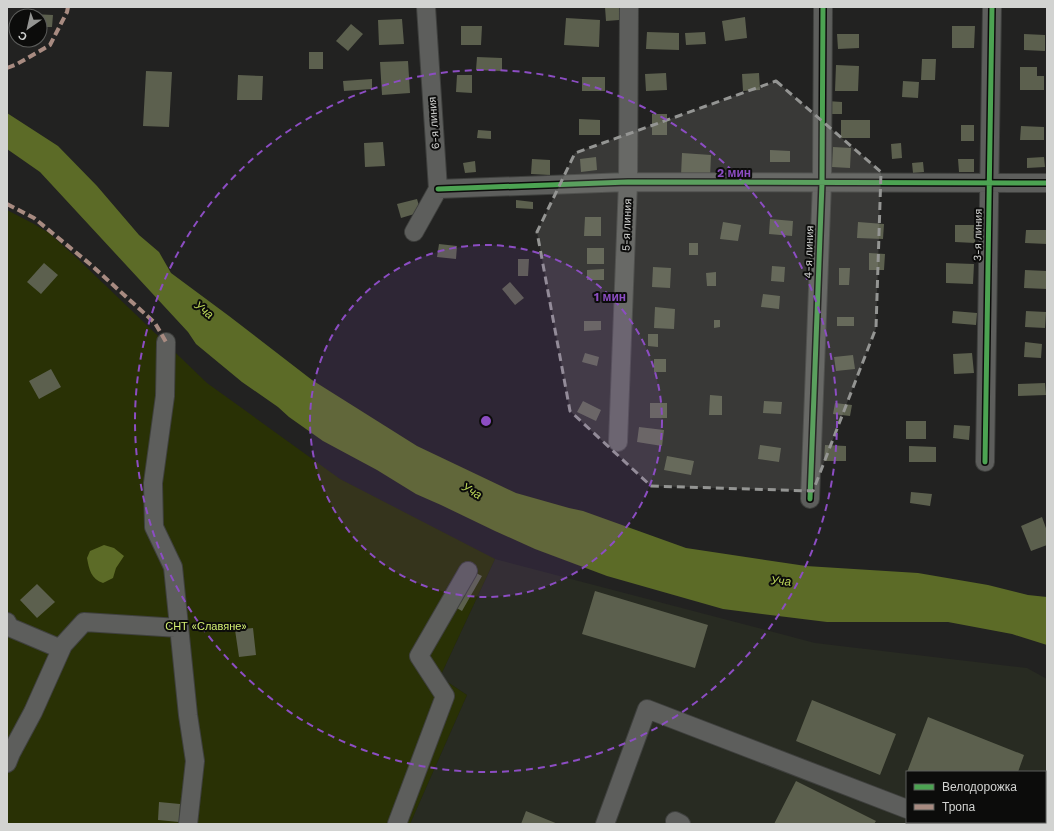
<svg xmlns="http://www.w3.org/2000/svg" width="1054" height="831" viewBox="0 0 1054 831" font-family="'Work Sans',sans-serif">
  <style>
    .built { fill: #282b22; fill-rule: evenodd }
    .green { fill: #293105 }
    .water { fill: #5c6b27 }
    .building { fill: #5c604e }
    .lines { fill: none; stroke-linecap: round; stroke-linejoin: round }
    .minor-casing { stroke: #3f403e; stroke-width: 20 }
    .minor { stroke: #5d5e5c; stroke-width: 18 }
    .quiet { stroke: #a88b81; stroke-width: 4; stroke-dasharray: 8 4; stroke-linecap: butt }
    .cycleway-casing { stroke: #0c0c0b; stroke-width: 8 }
    .cycleway { stroke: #4ca352; stroke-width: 5 }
    .marked { fill: #949593; fill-opacity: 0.2; stroke: #949593; stroke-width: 3; stroke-dasharray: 8 5; stroke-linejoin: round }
    .ring { fill: none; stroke: #8c4dc3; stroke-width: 2; stroke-dasharray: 7 5 }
    .labels { text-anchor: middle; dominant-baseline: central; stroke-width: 4; stroke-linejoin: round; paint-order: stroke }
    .street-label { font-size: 11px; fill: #d2d3d1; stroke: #0c0c0b }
    .park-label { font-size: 11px; fill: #d4f072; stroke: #0c0c0b }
    .water-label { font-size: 12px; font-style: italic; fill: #bcd758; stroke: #0c0c0b }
    .centre { fill: #8c4dc3; stroke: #0c0c0b; stroke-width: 2 }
    .ring-label { font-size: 12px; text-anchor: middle; font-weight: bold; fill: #8c4dc3; stroke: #0c0c0b; stroke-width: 4; stroke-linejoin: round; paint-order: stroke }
  </style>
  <rect width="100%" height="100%" fill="#222221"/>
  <!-- built -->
  <path class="built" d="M 495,559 L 815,643 L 1027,668 L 1047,679 L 1047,824 L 410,824 L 467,695 L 440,677 ZM 907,772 L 1045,772 L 1045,822 L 907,822 Z"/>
  <!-- green -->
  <path class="green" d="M 7,210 L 34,224 L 49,233 L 79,260 L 207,383 L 340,479 L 495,559 L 440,677 L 467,695 L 410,824 L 7,824 Z"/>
  <!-- water -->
  <path class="water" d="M 7,113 L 58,146 L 97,186 L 139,235 L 159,252 L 171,273 L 229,316 L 312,380 L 417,446 L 516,493 L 569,508 L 583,511 L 686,548 L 806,566 L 918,573 L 988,585 L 1028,595 L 1047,597 L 1047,645 L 1012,634 L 948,622 L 827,622 L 723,609 L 607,576 L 535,549 L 495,531 L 441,505 L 416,494 L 377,470 L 323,441 L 289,417 L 278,407 L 242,382 L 196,344 L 188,332 L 40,172 L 7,149 Z
    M 104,545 L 114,548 L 124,556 L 116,568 L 113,578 L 103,583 C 91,579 89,569 87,558 L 90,551 Z"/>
  <!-- building -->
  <path class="building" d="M 605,7 L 619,7 L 619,20 L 606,21 Z
    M 33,14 L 53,15 L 52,27 L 40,27 L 40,16 L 33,16 Z
    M 745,17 L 747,38 L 725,41 L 722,21 Z
    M 566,18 L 600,20 L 599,47 L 564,45 Z
    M 402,19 L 404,44 L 379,45 L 378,20 Z
    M 351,24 L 363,34 L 348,51 L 336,41 Z
    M 461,26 L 482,26 L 481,45 L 461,45 Z
    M 952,26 L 975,26 L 974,48 L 952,48 Z
    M 647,32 L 679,33 L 679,50 L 646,49 Z
    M 705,32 L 706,44 L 686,45 L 685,33 Z
    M 837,34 L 859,34 L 859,48 L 838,49 Z
    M 1024,34 L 1045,35 L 1045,51 L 1024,50 Z
    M 309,52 L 323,52 L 323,69 L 309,69 Z
    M 477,57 L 502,58 L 502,71 L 476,70 Z
    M 922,59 L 936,59 L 935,80 L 921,80 Z
    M 408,61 L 410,93 L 382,95 L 380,62 Z
    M 836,65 L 859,66 L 858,91 L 835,91 Z
    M 1020,67 L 1037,67 L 1037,76 L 1044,76 L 1044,90 L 1020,90 Z
    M 146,71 L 172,72 L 169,127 L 143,126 Z
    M 666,73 L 667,90 L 646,91 L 645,74 Z
    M 759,73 L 760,90 L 743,91 L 742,74 Z
    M 238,75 L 263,76 L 262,100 L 237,100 Z
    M 457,75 L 472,75 L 472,93 L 456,92 Z
    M 582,77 L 605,77 L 605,91 L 582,91 Z
    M 372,79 L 372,89 L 344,91 L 343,81 Z
    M 903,81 L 919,82 L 918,98 L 902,97 Z
    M 827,101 L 842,102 L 842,114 L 826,114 Z
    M 652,114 L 667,114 L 667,135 L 652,135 Z
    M 579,119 L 600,120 L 600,135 L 579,135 Z
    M 841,120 L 870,120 L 870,138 L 841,138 Z
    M 961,125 L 974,125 L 974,141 L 961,141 Z
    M 1021,126 L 1044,127 L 1044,140 L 1020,140 Z
    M 478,130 L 491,131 L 491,139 L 477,138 Z
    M 383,142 L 385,166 L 365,167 L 364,143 Z
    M 901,143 L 902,158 L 892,159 L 891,144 Z
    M 833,147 L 851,148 L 850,168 L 832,167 Z
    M 770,150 L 790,151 L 790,162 L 770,162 Z
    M 682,153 L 711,155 L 710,178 L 681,176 Z
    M 596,157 L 597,170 L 581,172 L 580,159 Z
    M 1044,157 L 1045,167 L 1027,168 L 1027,158 Z
    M 532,159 L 550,160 L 550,175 L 531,174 Z
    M 958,159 L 974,159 L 974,172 L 959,172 Z
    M 475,161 L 476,172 L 465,173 L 463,163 Z
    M 923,162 L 924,172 L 913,173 L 912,163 Z
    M 417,199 L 421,212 L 401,218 L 397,204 Z
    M 516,200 L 533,202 L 533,209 L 516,208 Z
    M 585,217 L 601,217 L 601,236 L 584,236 Z
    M 770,219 L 793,221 L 792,236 L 769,234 Z
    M 723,222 L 741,225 L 738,241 L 720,239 Z
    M 858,222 L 884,224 L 883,239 L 857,238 Z
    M 955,225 L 976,225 L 975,243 L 955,242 Z
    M 1026,230 L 1047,230 L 1047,244 L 1025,243 Z
    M 689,243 L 698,243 L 698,255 L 689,255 Z
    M 439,244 L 457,246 L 456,259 L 437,257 Z
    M 587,248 L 604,248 L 604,264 L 587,264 Z
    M 869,253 L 885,254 L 884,270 L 869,270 Z
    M 518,259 L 529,259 L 528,276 L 518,276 Z
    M 44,263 L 58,275 L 41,294 L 27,282 Z
    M 946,263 L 974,264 L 973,284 L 946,283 Z
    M 772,266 L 785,267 L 784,282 L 771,281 Z
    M 653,267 L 671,268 L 670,288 L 652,287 Z
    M 839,268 L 850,268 L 849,285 L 839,285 Z
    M 604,269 L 604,280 L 587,280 L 587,270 Z
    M 1025,270 L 1047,271 L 1047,289 L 1024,288 Z
    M 716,272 L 716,286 L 707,286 L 706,273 Z
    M 510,282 L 524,298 L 515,305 L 502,289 Z
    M 763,294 L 780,296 L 779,309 L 761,307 Z
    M 655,307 L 675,309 L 674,329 L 654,328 Z
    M 953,311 L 977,313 L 976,325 L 952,323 Z
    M 1026,311 L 1046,312 L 1045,328 L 1025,327 Z
    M 837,317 L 854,317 L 854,326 L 837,326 Z
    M 714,320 L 720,320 L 720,327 L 714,328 Z
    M 584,321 L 601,321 L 601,330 L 584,331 Z
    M 648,334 L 658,334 L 658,347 L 648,346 Z
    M 1025,342 L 1042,344 L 1041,358 L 1024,357 Z
    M 585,353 L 599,357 L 597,366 L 582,362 Z
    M 972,353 L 974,373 L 954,374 L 953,354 Z
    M 853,355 L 855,369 L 836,371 L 834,357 Z
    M 654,359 L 666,359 L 666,372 L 654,372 Z
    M 51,369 L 61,387 L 39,399 L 29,381 Z
    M 1045,383 L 1046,395 L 1018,396 L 1018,384 Z
    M 710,395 L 722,396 L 722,415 L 709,415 Z
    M 583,401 L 601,410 L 596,421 L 577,412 Z
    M 764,401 L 782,402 L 781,414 L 763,413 Z
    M 650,403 L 667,403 L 667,418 L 650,418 Z
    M 835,403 L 852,405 L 850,416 L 833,414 Z
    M 906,421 L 926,421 L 926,439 L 906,439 Z
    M 954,425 L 970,426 L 969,440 L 953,438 Z
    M 639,427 L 664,430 L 662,446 L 637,442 Z
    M 760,445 L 781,448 L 779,462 L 758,459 Z
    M 825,445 L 846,446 L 846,461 L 824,461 Z
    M 909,446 L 936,447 L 936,462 L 909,462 Z
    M 667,456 L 694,461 L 691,475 L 664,470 Z
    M 911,492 L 932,494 L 930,506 L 910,503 Z
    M 1042,517 L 1047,531 L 1047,545 L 1031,551 L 1021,526 Z
    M 472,571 L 482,576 L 462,611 L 453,606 Z
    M 37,584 L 55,602 L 37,618 L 20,600 Z
    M 595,591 L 708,625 L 695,668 L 582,634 Z
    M 253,628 L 256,655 L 239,657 L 235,630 Z
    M 812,700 L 896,734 L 880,775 L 796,741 Z
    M 928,717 L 1024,755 L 1018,772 L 907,772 Z
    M 796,781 L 876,821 L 874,824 L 774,824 Z
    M 159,802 L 180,804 L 179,822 L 158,820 Z
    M 526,811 L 558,824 L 521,824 Z"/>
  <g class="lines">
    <!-- minor casing -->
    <g class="minor-casing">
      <path id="minor" d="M 438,189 L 628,182 L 1047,183
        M 414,232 L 438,189 L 426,7
        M 166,342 L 165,396 L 153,483 L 154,527 L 173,567 L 188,715 L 195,761 L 188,824
        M 618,442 L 628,182 L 629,7
        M 985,462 L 992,7
        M 810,499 L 822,183 L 823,7
        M 7,622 L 9,627 L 61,649
        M 7,763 L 11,753 L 33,712 L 63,645 L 84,622 L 179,628
        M 675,821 L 681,824
        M 940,822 L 945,824
        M 397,824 L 445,696 L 419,656 L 468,571
        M 605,824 L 647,709 L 907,809"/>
    </g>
    <!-- minor -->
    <use href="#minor" class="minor"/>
    <!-- quiet -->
    <path class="quiet" d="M 7,68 L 17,64 L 50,45 L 67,12 L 68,7
      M 7,204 L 34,218 L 90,264 L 155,323 L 166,342"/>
    <!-- cycleway casing -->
    <g class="cycleway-casing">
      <path id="cycleway" d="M 438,189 L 628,182 L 1047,183
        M 985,462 L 992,7
        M 810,499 L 822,183 L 823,7"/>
    </g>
    <!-- cycleway -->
    <use href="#cycleway" class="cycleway"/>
  </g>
  <!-- marked area -->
  <path class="marked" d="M 776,81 L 881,172 L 876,328 L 813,491 L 651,486 L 570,411 L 537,232 L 575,153 Z"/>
  <!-- distance rings -->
  <circle cx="486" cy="421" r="176" fill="#8c4dc3" fill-opacity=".12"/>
  <g class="ring">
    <circle cx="486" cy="421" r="176"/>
    <circle cx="486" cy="421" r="351"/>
  </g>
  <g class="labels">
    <!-- street labels -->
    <g class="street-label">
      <text transform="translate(434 123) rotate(-94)">6-я линия</text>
      <text transform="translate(627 225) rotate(-88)">5-я линия</text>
      <text transform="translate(978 235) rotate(-89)">3-я линия</text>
      <text transform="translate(809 252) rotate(-88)">4-я линия</text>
    </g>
    <!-- park labels -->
    <g class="park-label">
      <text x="206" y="626">СНТ «Славяне»</text>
    </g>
    <!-- water labels -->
    <g class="water-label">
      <text transform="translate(204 310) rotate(38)">Уча</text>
      <text transform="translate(472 491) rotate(30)">Уча</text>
      <text transform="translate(781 581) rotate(4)">Уча</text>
    </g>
  </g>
  <circle cx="486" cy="421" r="6" class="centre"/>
  <g class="ring-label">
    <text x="734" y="177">2 мин</text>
    <text x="610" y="301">1 мин</text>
  </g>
  <!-- border -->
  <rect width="1054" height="831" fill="none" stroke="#d2d3d1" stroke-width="16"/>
  <!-- legend -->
  <rect x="906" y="771" width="140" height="52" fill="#0c0c0b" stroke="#5b5c5a"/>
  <rect x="914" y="784" width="20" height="6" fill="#4ca352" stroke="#5b5c5a"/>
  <text x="942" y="791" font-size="12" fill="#d2d3d1">Велодорожка</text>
  <rect x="914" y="804" width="20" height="6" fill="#a88b81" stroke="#5b5c5a"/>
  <text x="942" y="811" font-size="12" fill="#d2d3d1">Тропа</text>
  <!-- north arrow -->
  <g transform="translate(28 28) rotate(214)"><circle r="19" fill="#0c0c0b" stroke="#5b5c5a"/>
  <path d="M0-3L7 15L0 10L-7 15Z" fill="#949593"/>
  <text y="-6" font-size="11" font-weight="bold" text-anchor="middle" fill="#d2d3d1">С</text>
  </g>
</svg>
